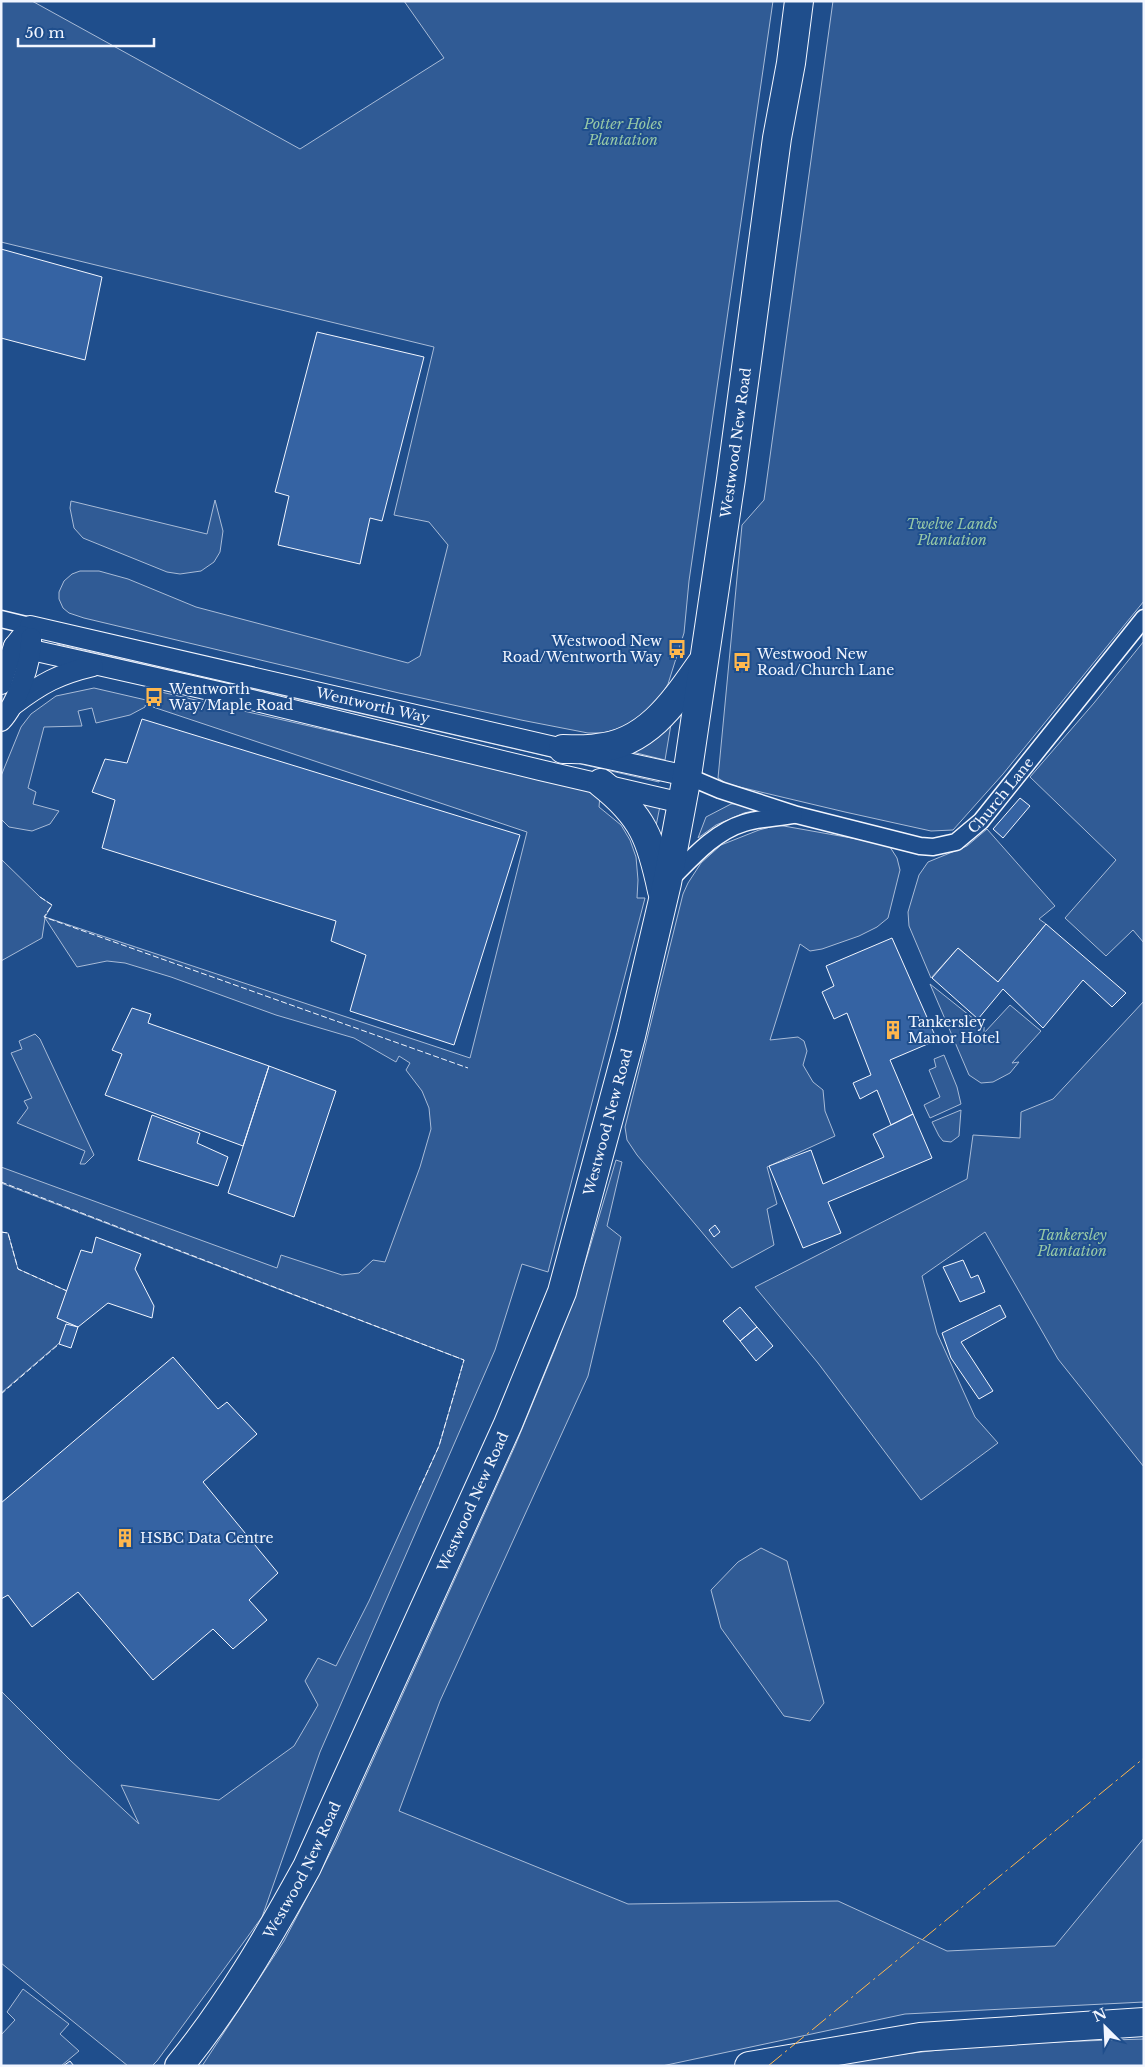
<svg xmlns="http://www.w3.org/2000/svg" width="1145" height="2067" viewBox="0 0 1145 2067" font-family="'Libre Baskerville',serif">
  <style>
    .built { fill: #305b95; stroke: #a8bbd7 }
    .building { fill: #3563a3; stroke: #f2f6ff }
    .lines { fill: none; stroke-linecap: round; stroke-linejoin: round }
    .minor-casing { stroke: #f2f6ff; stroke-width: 19 }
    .tertiary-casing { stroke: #f2f6ff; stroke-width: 22 }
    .trunk-casing { stroke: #f2f6ff; stroke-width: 30 }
    .minor { stroke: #1f4e8c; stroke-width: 16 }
    .tertiary { stroke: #1f4e8c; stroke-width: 20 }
    .trunk { stroke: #1f4e8c; stroke-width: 28 }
    .fence { stroke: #f2f6ff; stroke-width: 1; stroke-dasharray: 6 2.5; stroke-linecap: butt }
    .power { stroke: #ffb74d; stroke-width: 1; stroke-dasharray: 18 4 2.5 4; stroke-linecap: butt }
    .labels { text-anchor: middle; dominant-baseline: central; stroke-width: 4; stroke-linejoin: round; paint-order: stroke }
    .park-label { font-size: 14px; font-style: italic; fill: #97c8a6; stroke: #1f4e8c }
    .street-label { font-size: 14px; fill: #f2f6ff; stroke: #1f4e8c }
    .poi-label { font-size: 14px; fill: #f2f6ff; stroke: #1f4e8c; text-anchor: start }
  </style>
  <rect width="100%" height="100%" fill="#1f4e8c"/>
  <!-- built -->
  <path class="built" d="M 1,1 L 32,1 L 300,149 L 444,58 L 404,1 L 773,1 L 689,581 L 684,633 L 668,684 L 660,697 L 640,717 L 621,728 L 603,733 L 588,733 L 521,720 L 399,693 L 84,618 L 69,613 L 63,608 L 59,599 L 59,592 L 64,581 L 72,574 L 80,571 L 99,571 L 128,579 L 196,607 L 408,663 L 420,656 L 448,545 L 429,522 L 394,515 L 434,347 L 1,242 Z
    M 833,1 L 1144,1 L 1144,601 L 1003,774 L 953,830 L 931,831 L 845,812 L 727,784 L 718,778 L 742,525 L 764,500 Z
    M 215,500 L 223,531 L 220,552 L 214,562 L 201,571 L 180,574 L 167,572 L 83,538 L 74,528 L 70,508 L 71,501 L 207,534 Z
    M 58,640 L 660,779 L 659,782 L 57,644 Z
    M 1144,641 L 1144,943 L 1133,930 L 1106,956 L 1065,918 L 1116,860 L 1030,777 L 1094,703 Z
    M 94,688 L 146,700 L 145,707 L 130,715 L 96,723 L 92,708 L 78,711 L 82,726 L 44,727 L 28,788 L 36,792 L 33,804 L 59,811 L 50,824 L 32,831 L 9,827 L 1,819 L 1,776 L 21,727 L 31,714 L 56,696 Z
    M 161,692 L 540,779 L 601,783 L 599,807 L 621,825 L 630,840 L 636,857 L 638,880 L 637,898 L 645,898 L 548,1272 L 522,1264 L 495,1350 L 320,1752 L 262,1917 L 157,2061 L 152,2066 L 128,2066 L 1,1963 L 1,1691 L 70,1760 L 139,1824 L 121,1785 L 219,1800 L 294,1746 L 318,1705 L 305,1681 L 318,1658 L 336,1666 L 369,1601 L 439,1446 L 464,1360 L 1,1183 L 1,1167 L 277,1268 L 281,1255 L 342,1275 L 359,1273 L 373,1260 L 385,1262 L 420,1167 L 431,1129 L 429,1108 L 422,1091 L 406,1070 L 410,1063 L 399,1056 L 396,1062 L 354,1038 L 276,1015 L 171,977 L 125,963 L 107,961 L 77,967 L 45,918 L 42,938 L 1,961 L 1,859 L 40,897 L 52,905 L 45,917 L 470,1058 L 527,832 L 150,706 Z
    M 673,712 L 665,760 L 620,749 Z
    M 633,799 L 660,806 L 655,831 Z
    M 745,803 L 766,808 L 744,813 L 716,825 L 698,838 L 706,817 L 731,804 Z
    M 778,825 L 874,842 L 890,847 L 897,858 L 900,870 L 888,918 L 877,927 L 859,936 L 822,949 L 810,951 L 800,944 L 770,1040 L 798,1037 L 804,1041 L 807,1051 L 803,1065 L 813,1082 L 823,1090 L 825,1111 L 835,1136 L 767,1167 L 777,1204 L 767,1209 L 774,1245 L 732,1268 L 637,1155 L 627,1140 L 625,1127 L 683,894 L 688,883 L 701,863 L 721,845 L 759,830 Z
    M 987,829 L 1055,906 L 1039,919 L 1046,924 L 998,982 L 958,948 L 931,978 L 909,926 L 908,912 L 919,875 L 928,862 L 967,846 Z
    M 930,984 L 984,1027 L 984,1033 L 1010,1005 L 1041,1031 L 1012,1063 L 1019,1062 L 1010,1073 L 993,1082 L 981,1083 L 969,1075 Z
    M 1144,1001 L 1144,1467 L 1058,1359 L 985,1232 L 922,1276 L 937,1333 L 975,1417 L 998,1443 L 921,1500 L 818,1363 L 755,1287 L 967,1179 L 973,1135 L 1020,1138 L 1021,1112 L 1053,1099 Z
    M 35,1034 L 40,1039 L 94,1155 L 85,1164 L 80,1164 L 85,1151 L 17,1123 L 28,1108 L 24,1101 L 32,1098 L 11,1053 L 22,1049 L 19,1041 Z
    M 944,1055 L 957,1087 L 961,1104 L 930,1118 L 924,1105 L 940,1097 L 929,1070 L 936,1067 L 934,1059 Z
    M 961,1110 L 959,1136 L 951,1142 L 943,1141 L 939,1136 L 932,1122 Z
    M 616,1160 L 622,1162 L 607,1226 L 621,1237 L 588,1376 L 440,1701 L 399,1811 L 628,1904 L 838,1901 L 947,1951 L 1055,1946 L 1144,1838 L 1144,2002 L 905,2014 L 662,2066 L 202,2066 L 284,1941 L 335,1844 L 515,1446 L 555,1349 L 587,1257 Z
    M 1,1232 L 8,1233 L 18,1269 L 67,1291 L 57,1318 L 78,1327 L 1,1393 Z
    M 761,1548 L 787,1561 L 824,1703 L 810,1721 L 784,1716 L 721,1628 L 711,1590 L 738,1562 Z
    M 23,1989 L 69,2024 L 60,2034 L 79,2051 L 61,2066 L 1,2066 L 1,2035 L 15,2020 L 7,2012 Z
    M 1144,2039 L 1144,2066 L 828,2066 L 852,2060 L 991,2044 Z"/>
  <!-- building -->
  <path class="building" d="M 1,249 L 102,277 L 85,360 L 1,338 Z
    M 317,332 L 424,357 L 382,521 L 370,518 L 360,564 L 278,545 L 289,496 L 275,492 Z
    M 142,719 L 520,835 L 454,1045 L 350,1011 L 366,955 L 331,941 L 336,921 L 102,848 L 115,800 L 92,792 L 105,759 L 127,763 Z
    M 1020,798 L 1030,806 L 1003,838 L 993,829 Z
    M 1046,924 L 1126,993 L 1112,1007 L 1083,980 L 1043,1028 L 1003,989 L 978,1019 L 932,978 L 958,948 L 998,982 Z
    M 892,938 L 937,1040 L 890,1060 L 913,1114 L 891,1125 L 877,1090 L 860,1099 L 853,1083 L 871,1075 L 847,1013 L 834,1019 L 822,992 L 834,986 L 826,966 Z
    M 132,1008 L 151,1014 L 148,1023 L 269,1066 L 243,1146 L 105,1095 L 122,1054 L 112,1050 Z
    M 269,1066 L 336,1091 L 294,1217 L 228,1193 Z
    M 913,1114 L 932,1158 L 828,1202 L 841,1233 L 803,1248 L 769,1166 L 811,1150 L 823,1184 L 884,1157 L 873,1134 Z
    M 152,1115 L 200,1133 L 197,1143 L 228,1157 L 218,1186 L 138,1160 Z
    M 715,1225 L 720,1232 L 714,1237 L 709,1230 Z
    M 96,1237 L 141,1254 L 135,1269 L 154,1306 L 152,1318 L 108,1303 L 78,1327 L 57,1318 L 81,1250 L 92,1253 Z
    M 963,1260 L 971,1278 L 978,1275 L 985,1292 L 960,1302 L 943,1267 Z
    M 1000,1305 L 1006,1317 L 961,1342 L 993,1391 L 979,1399 L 951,1358 L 942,1333 Z
    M 740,1307 L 757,1327 L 740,1341 L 723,1321 Z
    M 66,1324 L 78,1327 L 71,1348 L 59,1344 Z
    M 757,1327 L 773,1346 L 756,1361 L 740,1341 Z
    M 173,1357 L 218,1409 L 227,1402 L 257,1434 L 203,1482 L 278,1573 L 249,1600 L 267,1620 L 233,1649 L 213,1629 L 153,1680 L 78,1592 L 32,1627 L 8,1595 L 1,1599 L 1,1503 Z
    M 70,2061 L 74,2066 L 63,2066 Z"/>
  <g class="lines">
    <!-- minor casing -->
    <g class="minor-casing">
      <g id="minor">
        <path d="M 1,619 L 30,626"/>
        <path id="s1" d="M 687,776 L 720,790 L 797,815 L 920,846 L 933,847 L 956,842 L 981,821 L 1144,618"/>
        <path d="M 670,880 C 691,859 714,832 744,823 C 760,818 778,818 794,815"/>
      </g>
    </g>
    <!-- tertiary casing -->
    <g class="tertiary-casing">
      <g id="tertiary">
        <path id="s2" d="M 30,626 L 563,749 L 687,776"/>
        <path d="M 14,646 L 223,693 L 540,770 L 682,803"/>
        <path d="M 1,684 L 14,646 L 22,636"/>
        <path d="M 13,705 C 42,683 59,674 93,666"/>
        <path d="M 1,721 C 17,704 32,661 31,638"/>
      </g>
    </g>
    <!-- trunk casing -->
    <g class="trunk-casing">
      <g id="trunk">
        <path d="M 563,749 C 574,749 586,750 597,748 C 647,744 675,701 701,664"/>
        <path d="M 601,783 C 643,816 651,839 662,891"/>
        <path id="s3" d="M 179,2066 C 229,2005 269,1936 307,1867 L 508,1424 L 562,1292 L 631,1036 L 667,883 L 687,776 L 731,479 L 777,138 L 791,63 L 799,1"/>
        <path d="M 749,2066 L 920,2037 L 1144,2022"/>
      </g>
    </g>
    <!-- minor -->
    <use href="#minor" class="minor"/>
    <!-- tertiary -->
    <use href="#tertiary" class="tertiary"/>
    <!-- trunk -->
    <use href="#trunk" class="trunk"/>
    <!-- fence -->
    <path class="fence" d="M 40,897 L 52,905 L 44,917 L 468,1068
      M 1,1182 L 464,1360 L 439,1446 L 419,1490
      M 1,1232 L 8,1233 L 18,1269 L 67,1291
      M 1,1394 L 59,1344"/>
    <!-- power -->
    <path class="power" d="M 768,2066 L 1144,1758"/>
  </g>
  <!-- icons -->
  <defs>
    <g id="bus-bare" transform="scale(1.5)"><path d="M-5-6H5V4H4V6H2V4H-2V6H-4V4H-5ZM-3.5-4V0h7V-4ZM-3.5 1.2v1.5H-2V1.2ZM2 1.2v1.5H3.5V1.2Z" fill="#ffb74d" stroke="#1f4e8c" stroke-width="2.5" paint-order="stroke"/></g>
    <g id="building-bare" transform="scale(1.5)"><path d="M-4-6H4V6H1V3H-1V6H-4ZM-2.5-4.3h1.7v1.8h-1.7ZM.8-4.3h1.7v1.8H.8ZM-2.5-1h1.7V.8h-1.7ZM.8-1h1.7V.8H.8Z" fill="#ffb74d" stroke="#1f4e8c" stroke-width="2.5" paint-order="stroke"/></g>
  </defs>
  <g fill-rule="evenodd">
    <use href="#bus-bare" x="677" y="649"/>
    <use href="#bus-bare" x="742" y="662"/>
    <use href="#bus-bare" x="154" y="697"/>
    <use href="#building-bare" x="893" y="1030"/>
    <use href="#building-bare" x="125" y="1538"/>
  </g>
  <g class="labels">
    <!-- park labels -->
    <g class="park-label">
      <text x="623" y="124">Potter Holes<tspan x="623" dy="16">Plantation</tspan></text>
      <text x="952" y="524">Twelve Lands<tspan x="952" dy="16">Plantation</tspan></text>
      <text x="1072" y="1235">Tankersley<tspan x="1072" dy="16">Plantation</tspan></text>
    </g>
    <!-- street labels -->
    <g class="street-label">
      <text stroke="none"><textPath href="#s3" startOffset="1734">Westwood New Road</textPath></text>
      <text stroke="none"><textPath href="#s2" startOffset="352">Wentworth Way</textPath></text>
      <text stroke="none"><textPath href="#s1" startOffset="345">Church Lane</textPath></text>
      <text stroke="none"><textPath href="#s3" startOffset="1042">Westwood New Road</textPath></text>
      <text stroke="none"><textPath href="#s3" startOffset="638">Westwood New Road</textPath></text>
      <text stroke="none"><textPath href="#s3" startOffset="232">Westwood New Road</textPath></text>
    </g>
    <!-- poi labels -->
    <g class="poi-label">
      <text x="662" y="641" text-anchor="end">Westwood New<tspan x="662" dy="16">Road/Wentworth Way</tspan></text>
      <text x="757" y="654">Westwood New<tspan x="757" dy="16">Road/Church Lane</tspan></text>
      <text x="169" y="689">Wentworth<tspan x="169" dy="16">Way/Maple Road</tspan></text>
      <text x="908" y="1022">Tankersley<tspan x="908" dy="16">Manor Hotel</tspan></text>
      <text x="140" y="1538">HSBC Data Centre</text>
    </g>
  </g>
  <!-- border -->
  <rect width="1145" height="2067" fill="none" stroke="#f2f6ff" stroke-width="5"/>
  <!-- north arrow -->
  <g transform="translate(1105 2027) rotate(336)" stroke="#1f4e8c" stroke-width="4" paint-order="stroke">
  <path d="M0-4L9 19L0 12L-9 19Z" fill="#f2f6ff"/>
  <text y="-8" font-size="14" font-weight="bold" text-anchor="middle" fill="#f2f6ff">N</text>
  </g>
  <!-- scale -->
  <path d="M18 38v8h136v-8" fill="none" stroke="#f2f6ff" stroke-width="2.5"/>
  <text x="25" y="38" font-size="15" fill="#f2f6ff" stroke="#1f4e8c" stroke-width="4" paint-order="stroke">50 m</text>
</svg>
